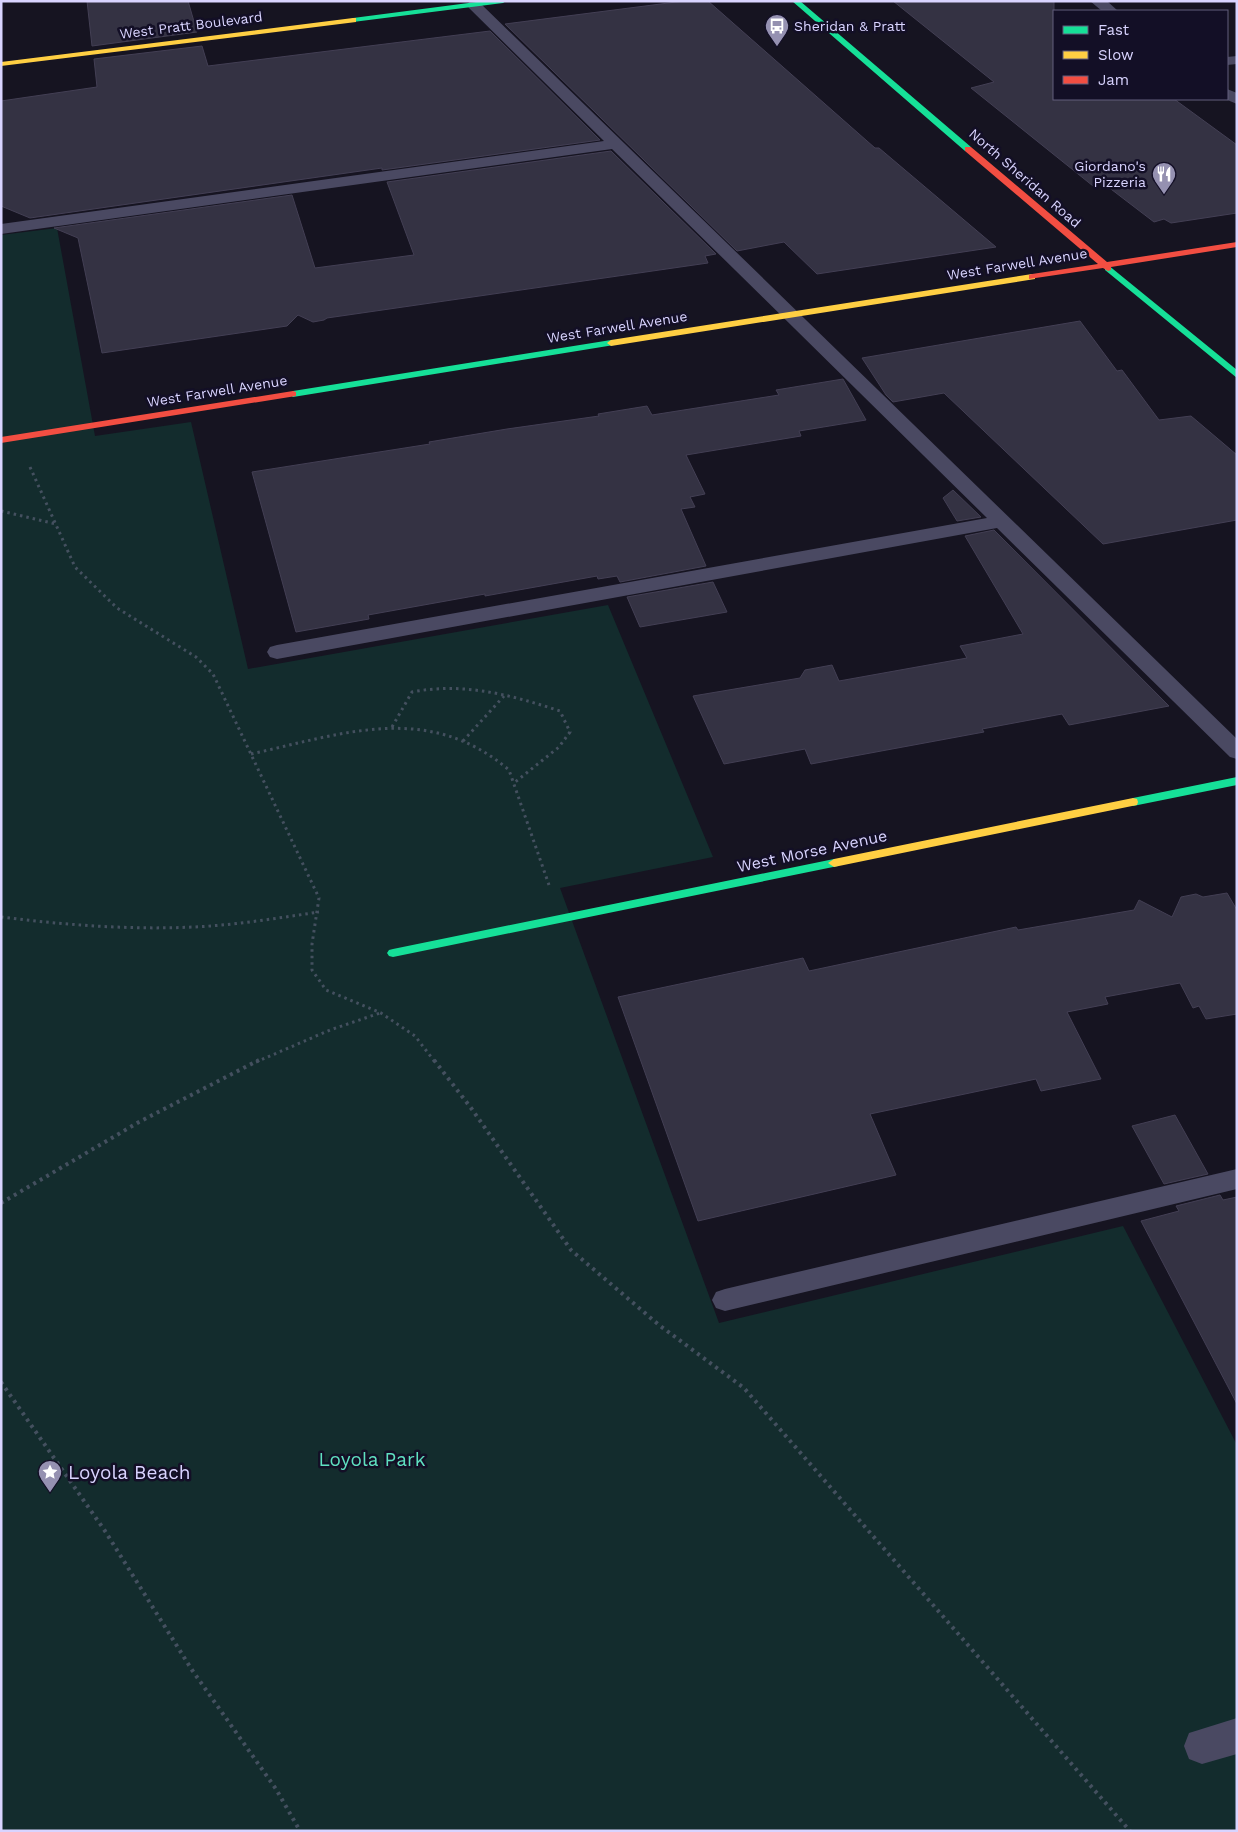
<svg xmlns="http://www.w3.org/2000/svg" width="1238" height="1832" viewBox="0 0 1238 1832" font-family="'Work Sans',sans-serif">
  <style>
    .green { fill: #132c2d }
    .building { fill: #343243; stroke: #433f54 }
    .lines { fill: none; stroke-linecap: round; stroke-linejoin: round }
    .path-far1 { stroke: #44505f; stroke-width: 3; stroke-dasharray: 2.5 4; stroke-linecap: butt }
    .path { stroke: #44505f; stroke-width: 4; stroke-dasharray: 3 4.5; stroke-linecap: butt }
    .lane { fill: #4a4962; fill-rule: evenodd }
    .street { fill: #4a4962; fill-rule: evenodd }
    .fast { fill: #16e098; fill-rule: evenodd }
    .slow { fill: #ffcf43; fill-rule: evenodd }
    .jam { fill: #f24e42; fill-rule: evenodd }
    .labels { text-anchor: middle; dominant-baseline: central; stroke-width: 5; stroke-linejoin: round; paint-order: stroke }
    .far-street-label { font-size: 14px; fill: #d9d4ff; stroke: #130f26 }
    .far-poi-label { font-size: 14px; fill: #d9d4ff; stroke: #130f26; text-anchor: start }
    .street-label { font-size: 16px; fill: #d9d4ff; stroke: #130f26 }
    .near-park-label { font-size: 19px; fill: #5fe0c0; stroke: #130f26 }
    .near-poi-label { font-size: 19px; fill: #d9d4ff; stroke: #130f26; text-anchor: start }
  </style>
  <rect width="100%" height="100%" fill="#161421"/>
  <!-- green -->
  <path class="green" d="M 57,228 L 95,436 L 191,422 L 248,669 L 608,605 L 713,857 L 560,888 L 719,1323 L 1123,1226 L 1237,1445 L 1237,1831 L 1,1831 L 1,235 Z"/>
  <!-- building -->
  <path class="building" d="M 87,1 L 188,1 L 197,32 L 92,46 Z
    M 684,1 L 708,1 L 875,148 L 879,148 L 996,247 L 817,274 L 784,242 L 737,251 L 505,24 Z
    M 893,1 L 1054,1 L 1054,99 L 1174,99 L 1237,145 L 1237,213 L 1171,223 L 1164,219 L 1154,222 L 1103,183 L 1093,186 L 971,88 L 994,82 Z
    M 490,31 L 600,140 L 382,170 L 382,168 L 30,218 L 1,206 L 1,101 L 97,87 L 94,59 L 202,46 L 208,66 Z
    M 611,151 L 716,254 L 705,256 L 708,263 L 327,318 L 324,320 L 313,322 L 298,315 L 287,326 L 102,353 L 78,238 L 54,228 L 292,195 L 315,268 L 414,255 L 387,182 Z
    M 1080,321 L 1117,371 L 1122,370 L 1159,420 L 1191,416 L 1237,455 L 1237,520 L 1103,544 L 944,393 L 893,402 L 886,395 L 862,358 Z
    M 843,379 L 866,420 L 799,431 L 801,436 L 686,455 L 705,494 L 690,497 L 695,507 L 681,509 L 706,566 L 620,582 L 617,576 L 598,579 L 597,576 L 485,596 L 485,594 L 368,615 L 369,619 L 296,632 L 252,472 L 430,444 L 429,442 L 507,429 L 599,416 L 598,414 L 647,406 L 652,415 L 779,395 L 776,390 Z
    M 953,490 L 981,517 L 957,521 L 943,498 Z
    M 994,530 L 1169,706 L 1069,725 L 1062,714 L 982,729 L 984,732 L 811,764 L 805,749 L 724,764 L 693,696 L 800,678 L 805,670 L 832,665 L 839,681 L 967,658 L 960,646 L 1023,634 L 965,536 Z
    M 713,582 L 727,612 L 640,627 L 627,597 Z
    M 1227,893 L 1237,910 L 1237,1014 L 1206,1019 L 1199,1006 L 1193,1008 L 1180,983 L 1105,997 L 1108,1004 L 1067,1012 L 1101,1079 L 1041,1091 L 1036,1079 L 870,1114 L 896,1175 L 698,1221 L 618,997 L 803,958 L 809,971 L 1016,927 L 1018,930 L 1134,910 L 1139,900 L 1172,917 L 1181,897 L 1196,894 L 1203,897 Z
    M 1175,1115 L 1208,1174 L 1164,1184 L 1132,1126 Z
    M 1220,1195 L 1223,1200 L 1237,1197 L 1237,1404 L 1141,1221 L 1179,1211 L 1176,1206 Z"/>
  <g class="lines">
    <!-- path-far1 -->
    <path class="path-far1" d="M 30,467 L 75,567 L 117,608 L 196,657 L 213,674 L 319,898 L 312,944 L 312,970 L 326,990 L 381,1013 L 415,1036 L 435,1062
      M 1,511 L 56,524
      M 392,727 L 412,692 C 464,682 511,695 560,711 L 570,732 L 559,747 L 514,783
      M 463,741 L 504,696
      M 251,754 C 342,734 428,701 509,770 L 549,885
      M 1,917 C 65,925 130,930 194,927 C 236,925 278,918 319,912
      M 256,1062 L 330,1030 L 380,1013"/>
    <!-- path -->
    <path class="path" d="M 434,1060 L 471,1108 L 571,1250 L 659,1325 L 744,1388 L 1130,1831
      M 1,1203 L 139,1122 L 259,1060
      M 1,1382 L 105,1531 L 192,1670 L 276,1789 L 300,1831"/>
    <!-- lane -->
    <path class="lane" d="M 1090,1 L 1107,1 L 1118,11 L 1102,11 Z
      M 469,2 L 479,2 L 1237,739 L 1237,759 L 1230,757 L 997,528 L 277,659 L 270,657 L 267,652 L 270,647 L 277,645 L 987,518 L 612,149 L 1,234 L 1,224 L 604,141 L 469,8 L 467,5 Z
      M 1237,56 L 1237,64 L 1227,65 L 1227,57 Z
      M 1227,89 L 1237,93 L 1237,104 L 1225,99 Z
      M 1237,1169 L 1237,1189 L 725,1311 L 716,1308 L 712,1300 L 716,1292 L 725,1289 Z"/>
    <!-- street -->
    <path class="street" d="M 1237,1718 L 1237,1754 L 1202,1764 L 1189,1759 L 1184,1746 L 1189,1733 Z"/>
    <!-- fast -->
    <path class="fast" d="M 484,1 L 506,1 L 503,3 L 353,22 L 349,20 L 353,18 Z
      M 792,1 L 800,1 L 971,147 L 971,151 L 965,151 Z
      M 1108,265 L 1237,370 L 1237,378 L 1105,270 L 1105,266 Z
      M 611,340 L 614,341 L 614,345 L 293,397 L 289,394 L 293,391 Z
      M 1237,777 L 1237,785 L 1133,806 L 1128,802 L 1133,798 Z
      M 834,859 L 840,863 L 838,866 L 393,957 L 389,956 L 387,953 L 389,950 L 393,949 Z"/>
    <!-- slow -->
    <path class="slow" d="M 353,18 L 356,18 L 356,22 L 1,66 L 1,62 Z
      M 1032,274 L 1035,275 L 1035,279 L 611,346 L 607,343 L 611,340 Z
      M 1133,798 L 1137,799 L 1138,802 L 1137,805 L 834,867 L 828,863 L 834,859 Z"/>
    <!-- jam -->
    <path class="jam" d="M 965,147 L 971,147 L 1107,262 L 1237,242 L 1237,247 L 1111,267 L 1111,270 L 1108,271 L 1103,268 L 1029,279 L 1029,275 L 1032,274 L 1098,264 L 965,151 Z
      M 293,391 L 296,392 L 296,396 L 1,443 L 1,437 Z"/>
  </g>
  <!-- icons -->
  <defs>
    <g id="bus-pin" transform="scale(1.25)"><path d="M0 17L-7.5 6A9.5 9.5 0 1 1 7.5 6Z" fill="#9591b1" stroke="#130f26"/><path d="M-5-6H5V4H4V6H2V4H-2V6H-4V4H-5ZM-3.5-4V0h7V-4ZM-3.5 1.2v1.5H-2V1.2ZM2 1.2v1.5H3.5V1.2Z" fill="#fff"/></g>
    <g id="restaurant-pin" transform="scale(1.25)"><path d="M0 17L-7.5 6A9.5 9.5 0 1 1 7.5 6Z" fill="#9591b1" stroke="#130f26"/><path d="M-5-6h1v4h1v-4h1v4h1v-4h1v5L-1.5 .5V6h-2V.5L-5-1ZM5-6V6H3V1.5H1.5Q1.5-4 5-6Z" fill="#fff"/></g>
    <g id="sight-pin" transform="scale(1.25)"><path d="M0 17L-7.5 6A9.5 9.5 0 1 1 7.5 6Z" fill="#9591b1" stroke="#130f26"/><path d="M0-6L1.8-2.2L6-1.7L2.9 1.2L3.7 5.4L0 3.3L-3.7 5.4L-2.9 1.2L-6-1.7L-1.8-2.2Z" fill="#fff"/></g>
  </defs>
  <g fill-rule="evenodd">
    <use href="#bus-pin" x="777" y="26"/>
    <use href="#restaurant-pin" x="1164" y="174"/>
    <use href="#sight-pin" x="50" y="1472"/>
  </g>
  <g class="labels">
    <!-- far-street labels -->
    <g class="far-street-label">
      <text transform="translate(191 25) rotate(-7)">West Pratt Boulevard</text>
      <text transform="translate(1025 178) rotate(41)">North Sheridan Road</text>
      <text transform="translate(1017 264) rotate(-9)">West Farwell Avenue</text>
      <text transform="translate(617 327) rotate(-9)">West Farwell Avenue</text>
      <text transform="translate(217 391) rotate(-9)">West Farwell Avenue</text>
    </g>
    <!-- far-poi labels -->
    <g class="far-poi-label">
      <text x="794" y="26">Sheridan &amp; Pratt</text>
      <text x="1146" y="166" text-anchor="end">Giordano's<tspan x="1146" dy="16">Pizzeria</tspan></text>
    </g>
    <!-- street labels -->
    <g class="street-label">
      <text transform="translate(812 851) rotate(-12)">West Morse Avenue</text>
    </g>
    <!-- near-park labels -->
    <g class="near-park-label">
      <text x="372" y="1459">Loyola Park</text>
    </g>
    <!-- near-poi labels -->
    <g class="near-poi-label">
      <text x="68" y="1472">Loyola Beach</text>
    </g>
  </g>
  <!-- border -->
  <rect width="1238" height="1832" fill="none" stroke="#d9d4ff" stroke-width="5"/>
  <!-- legend -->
  <rect x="1053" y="10" width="175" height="90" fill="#130f26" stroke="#625e7d"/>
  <rect x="1063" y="26" width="25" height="8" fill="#16e098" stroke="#625e7d"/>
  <text x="1098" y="35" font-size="15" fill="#d9d4ff">Fast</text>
  <rect x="1063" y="51" width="25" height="8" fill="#ffcf43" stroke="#625e7d"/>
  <text x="1098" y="60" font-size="15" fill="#d9d4ff">Slow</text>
  <rect x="1063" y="76" width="25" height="8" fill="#f24e42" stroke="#625e7d"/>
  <text x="1098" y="85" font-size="15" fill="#d9d4ff">Jam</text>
</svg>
